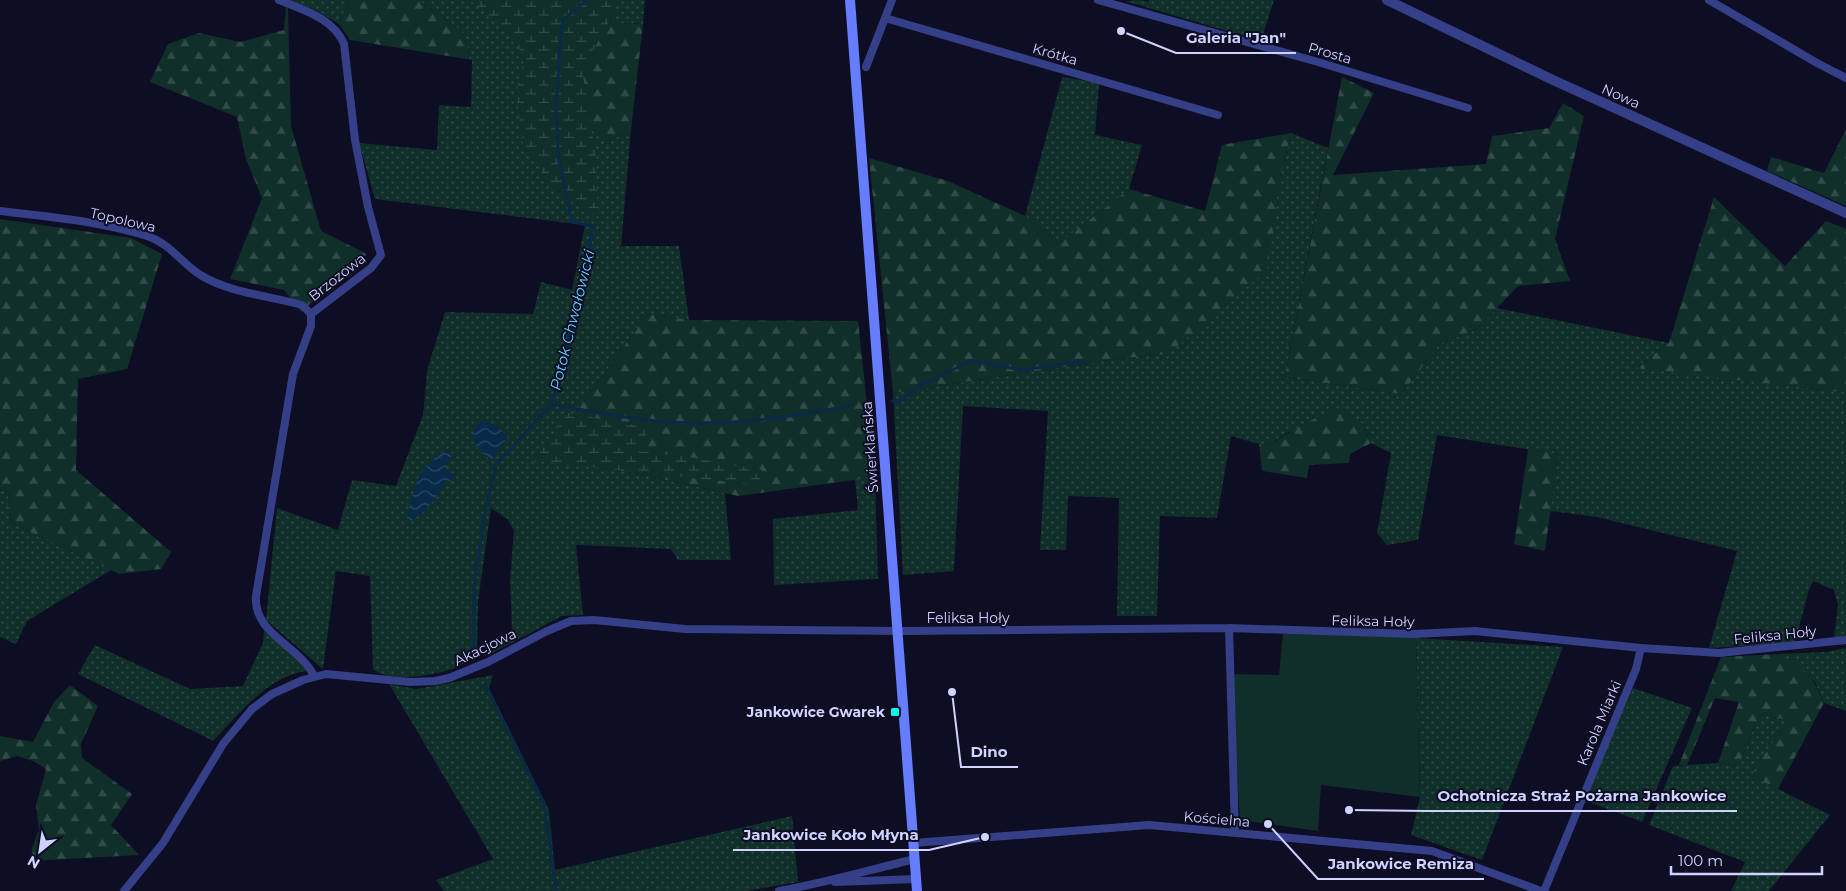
<svg xmlns="http://www.w3.org/2000/svg" width="1846" height="891" viewBox="0 0 1846 891" font-family="Montserrat,sans-serif">
  <style>
    .grass { fill: url(#grass-dots) }
    .forest { fill: url(#forest-firs) }
    .wetland { fill: url(#wetland-marsh) }
    .pitch { fill: #0f2f28 }
    .water { fill: url(#water-waves) }
    .lines { fill: none; stroke-linecap: round; stroke-linejoin: round }
    .stream { stroke: #082a48; stroke-width: 3 }
    .minor { stroke: #343f87; stroke-width: 8 }
    .tertiary { stroke: #343f87; stroke-width: 10 }
    .secondary { stroke: #677dff; stroke-width: 10 }
    .poi-dot { fill: #00fbe9; stroke: #0d0d24; stroke-width: 2 }
    .labels { text-anchor: middle; dominant-baseline: central; stroke-width: 4; stroke-linejoin: round; paint-order: stroke }
    .street-label { font-size: 14px; fill: #d0d3ff; stroke: #0d0d24 }
    .poi-label { font-size: 14px; font-weight: bold; fill: #d0d3ff; stroke: #0d0d24; text-anchor: end }
    .water-label { font-size: 15px; font-style: italic; fill: #5ed0ff; stroke: #0d0d24 }
    .leader { fill: none; stroke: #d0d3ff; stroke-width: 2 }
    .callout-dot { fill: #d0d3ff; stroke: #0d0d24; stroke-width: 2 }
    .callout-label { font-size: 15px; text-anchor: middle; font-weight: bold; fill: #d0d3ff; stroke: #0d0d24; stroke-width: 4; stroke-linejoin: round; paint-order: stroke }
  </style>
  <defs>
    <pattern id="grass-dots" width="8" height="8" patternUnits="userSpaceOnUse" patternTransform="scale(1.25)"><rect width="8" height="8" fill="#0f2f28"/><path d="M2 2h.1M6 6h.1" fill="none" stroke="#314c48" stroke-width="1.8" stroke-linecap="round"/></pattern>
    <pattern id="forest-firs" width="22" height="20" patternUnits="userSpaceOnUse" patternTransform="scale(1.25)"><rect width="22" height="20" fill="#0f2f28"/><path d="M5 1l3.5 6h-7zM16 11l3.5 6h-7z" fill="#314c48"/></pattern>
    <pattern id="wetland-marsh" width="20" height="14" patternUnits="userSpaceOnUse" patternTransform="scale(1.25)"><rect width="20" height="14" fill="#0f2f28"/><path d="M1 5h8M5 5V1M11 12h8M15 12V8" fill="none" stroke="#314c48"/></pattern>
    <pattern id="water-waves" width="16" height="10" patternUnits="userSpaceOnUse" patternTransform="scale(1.25)"><rect width="16" height="10" fill="#082a48"/><path d="M0 5q4-4 8 0t8 0" fill="none" stroke="#2b4863"/></pattern>
  </defs>
  <rect width="100%" height="100%" fill="#0d0d24"/>
  <!-- grass -->
  <path class="grass" d="M 289,0 L 349,0 L 339,24 L 317,11 Z
    M 418,0 L 645,0 L 643,24 L 605,22 L 605,142 L 631,130 L 621,246 L 679,246 L 689,320 L 648,314 L 542,458 L 640,474 L 725,493 L 731,560 L 678,560 L 671,549 L 576,545 L 583,615 L 562,616 L 489,655 L 497,642 L 512,633 L 510,579 L 514,531 L 508,520 L 491,508 L 478,602 L 477,653 C 472,657 467,662 461,665 C 443,675 389,684 373,669 L 370,576 L 336,571 L 323,669 L 266,620 L 277,508 L 338,530 L 352,480 L 396,486 L 423,415 L 427,371 L 445,312 L 533,314 L 541,282 L 572,290 L 585,225 L 375,199 L 359,143 L 437,150 L 439,105 L 471,107 L 472,60 L 462,31 Z
    M 1140,0 L 1148,2 L 1149,0 L 1274,0 L 1261,41 L 1125,1 Z
    M 1062,77 L 1099,83 L 1095,135 L 1142,145 L 1129,189 L 1060,243 L 1025,216 Z
    M 1291,133 L 1328,148 L 1285,377 L 1402,394 L 1439,344 L 1477,329 L 1497,308 L 1669,343 L 1637,367 L 1840,392 L 1846,390 L 1846,637 L 1834,638 L 1838,605 L 1834,590 L 1813,581 L 1809,589 L 1795,643 L 1709,648 L 1737,551 L 1597,517 L 1550,511 L 1558,454 L 1437,435 L 1418,540 L 1387,545 L 1377,533 L 1391,453 L 1371,443 L 1362,423 L 1289,432 L 1266,446 L 1231,436 L 1217,518 L 1160,516 L 1157,616 L 1117,616 L 1119,498 L 1068,496 L 1066,550 L 1040,550 L 1048,411 L 963,406 L 954,571 L 903,575 L 893,393 L 1115,359 L 1168,354 L 1280,178 Z
    M 875,477 L 878,579 L 774,585 L 773,519 L 858,510 L 855,479 Z
    M 0,490 L 8,492 L 11,523 L 111,570 L 27,621 L 16,644 L 0,637 Z
    M 264,631 L 304,665 L 306,671 C 267,677 239,714 213,741 L 78,674 L 95,645 L 190,689 L 243,686 L 263,643 Z
    M 1416,638 L 1563,647 L 1482,860 L 1411,835 L 1420,797 Z
    M 1846,648 L 1846,711 L 1824,703 L 1815,682 L 1778,654 L 1826,652 Z
    M 493,675 L 489,688 L 549,810 L 555,870 L 792,816 L 798,882 L 746,891 L 444,891 L 436,880 L 493,859 L 389,684 L 416,689 Z
    M 1633,688 L 1692,708 L 1642,822 L 1584,800 Z
    M 1760,714 L 1787,720 L 1752,776 L 1830,815 L 1769,891 L 1731,891 L 1745,862 L 1649,825 L 1673,766 L 1718,763 L 1738,766 Z"/>
  <!-- forest -->
  <path class="forest" d="M 349,0 L 418,0 L 462,31 L 472,60 L 350,40 L 339,24 Z
    M 286,6 L 288,8 L 291,126 L 321,231 L 367,254 L 301,312 L 284,290 L 230,279 L 262,198 L 246,159 L 237,117 L 150,82 L 168,44 L 199,33 L 240,42 L 284,30 Z
    M 605,22 L 643,24 L 631,130 L 605,142 L 580,116 L 564,84 Z
    M 1342,77 L 1374,93 L 1333,175 L 1486,164 L 1492,136 L 1549,128 L 1563,103 L 1584,116 L 1555,239 L 1570,281 L 1518,286 L 1477,329 L 1439,344 L 1402,394 L 1285,377 Z
    M 1846,129 L 1846,206 L 1767,171 L 1771,157 L 1824,173 Z
    M 1291,133 L 1280,178 L 1267,270 L 1168,354 L 1115,359 L 893,393 L 869,158 L 948,181 L 1025,216 L 1060,243 L 1129,189 L 1205,211 L 1222,145 Z
    M 1714,197 L 1785,266 L 1826,221 L 1846,229 L 1846,390 L 1840,392 L 1636,368 L 1669,343 Z
    M 0,219 L 131,238 L 162,254 L 127,369 L 78,379 L 76,470 L 171,552 L 161,569 L 119,574 L 11,523 L 8,492 L 0,490 Z
    M 648,314 L 689,320 L 858,321 L 875,477 L 738,496 L 640,474 L 542,458 Z
    M 1335,407 L 1362,423 L 1371,443 L 1350,454 L 1349,463 L 1309,465 L 1307,478 L 1262,471 L 1259,444 L 1266,446 Z
    M 1528,449 L 1558,454 L 1545,551 L 1514,544 Z
    M 1778,654 C 1805,666 1813,677 1824,703 L 1778,789 L 1751,776 L 1787,720 L 1760,714 L 1738,766 L 1718,763 L 1739,702 L 1715,698 L 1687,765 L 1679,765 L 1721,657 Z
    M 70,685 L 98,706 L 81,744 L 82,758 L 132,794 L 111,825 L 139,855 L 31,861 L 32,848 L 39,830 L 36,805 L 46,769 L 33,761 L 17,756 L 0,761 L 0,736 L 33,742 L 54,702 Z"/>
  <!-- wetland -->
  <path class="wetland" d="M 470,0 L 618,0 L 613,15 L 582,70 L 596,156 L 598,216 L 559,195 L 523,145 L 516,94 L 525,56 L 493,19 Z
    M 568,413 L 650,428 L 639,451 L 683,456 L 762,470 L 758,485 L 534,461 Z"/>
  <!-- pitch -->
  <path class="pitch" d="M 1283,631 L 1371,634 L 1416,638 L 1420,797 L 1321,785 L 1318,831 L 1240,820 L 1231,674 L 1279,675 Z"/>
  <!-- water -->
  <path class="water" d="M 482,420 L 497,425 L 508,437 L 491,461 L 476,446 L 471,434 Z
    M 447,450 L 452,453 L 445,471 L 456,474 L 451,482 L 448,480 L 427,509 L 410,522 L 407,519 C 415,488 416,466 447,450 Z"/>
  <g class="lines">
    <!-- stream -->
    <path class="stream" d="M 892,401 L 902,400 L 924,383 L 972,361 L 1023,370 L 1082,361
      M 551,404 C 604,414 658,425 713,423 C 758,422 808,414 852,405
      M 473,648 L 474,586 L 484,516 L 496,465 L 551,404 L 565,363 L 574,305 L 583,283 L 593,226 L 572,222 L 558,155 L 556,107 L 561,29 L 564,19 L 587,0
      M 485,685 L 544,804 L 556,891"/>
    <!-- minor -->
    <path class="minor" d="M 279,0 C 303,10 333,18 344,44 L 355,140 L 368,207 L 381,255 L 371,268 L 311,314 L 311,326 L 293,374 L 256,596 C 253,634 300,646 314,676
      M 1098,0 L 1318,62 L 1468,108
      M 1709,0 L 1817,63 L 1846,78
      M 885,18 L 1218,115
      M 866,67 L 892,0
      M 0,211 C 49,217 100,221 147,236 C 170,243 182,264 202,276 C 231,293 270,296 302,305 L 311,314
      M 1229,628 L 1235,833
      M 913,843 L 1149,825 L 1432,851 L 1541,891
      M 835,882 L 916,879
      M 124,891 L 163,843 L 223,744 L 252,709 L 272,694 L 303,680 L 326,674 L 410,682 L 435,681 L 449,678 L 488,662 L 547,631 L 571,621 L 594,620 L 685,629 L 903,631 L 1229,628 L 1414,634 L 1475,631 L 1641,648 L 1719,653 L 1846,640
      M 779,891 C 825,883 869,870 915,859
      M 1544,891 L 1636,669 L 1641,648"/>
    <!-- tertiary -->
    <path class="tertiary" d="M 1387,0 L 1553,80 L 1846,213"/>
    <!-- secondary -->
    <path class="secondary" d="M 850,0 L 917,891"/>
  </g>
  <!-- markers -->
  <rect class="poi-dot" x="890" y="707" width="10" height="10" rx="2.5"/>
  <g class="labels">
    <!-- street labels -->
    <g class="street-label">
      <text transform="translate(1330 53) rotate(16)">Prosta</text>
      <text transform="translate(1055 54) rotate(16)">Krótka</text>
      <text transform="translate(1621 96) rotate(24)">Nowa</text>
      <text transform="translate(123 220) rotate(13)">Topolowa</text>
      <text transform="translate(337 277) rotate(-38)">Brzozowa</text>
      <text transform="translate(870 447) rotate(-94)">Świerklańska</text>
      <text x="968" y="618">Feliksa Hoły</text>
      <text transform="translate(1373 621) rotate(1)">Feliksa Hoły</text>
      <text transform="translate(1775 635) rotate(-6)">Feliksa Hoły</text>
      <text transform="translate(485 647) rotate(-26)">Akacjowa</text>
      <text transform="translate(1599 723) rotate(-67)">Karola Miarki</text>
      <text transform="translate(1217 819) rotate(5)">Kościelna</text>
    </g>
    <!-- poi labels -->
    <g class="poi-label">
      <text x="885" y="712">Jankowice Gwarek</text>
    </g>
    <!-- water labels -->
    <g class="water-label">
      <text transform="translate(572 320) rotate(-76)">Potok Chwałowicki</text>
    </g>
  </g>
  <!-- callouts -->
  <path class="leader" d="M1121 31L1176 53H1296M952 692L961 767H1018M1349 810L1428 811H1737M985 837L929 850H733M1268 824L1318 879H1484"/>
  <g class="callout-dot">
    <circle cx="1121" cy="31" r="5"/>
    <circle cx="952" cy="692" r="5"/>
    <circle cx="1349" cy="810" r="5"/>
    <circle cx="985" cy="837" r="5"/>
    <circle cx="1268" cy="824" r="5"/>
  </g>
  <g class="callout-label">
    <text x="1236" y="43">Galeria "Jan"</text>
    <text x="989" y="757">Dino</text>
    <text x="1582" y="801">Ochotnicza Straż Pożarna Jankowice</text>
    <text x="831" y="840">Jankowice Koło Młyna</text>
    <text x="1401" y="869">Jankowice Remiza</text>
  </g>
  <!-- north arrow -->
  <g transform="translate(40 851) rotate(210)" stroke="#0d0d24" stroke-width="4" paint-order="stroke">
  <path d="M0-4L9 19L0 12L-9 19Z" fill="#d0d3ff"/>
  <text y="-8" font-size="14" font-weight="bold" text-anchor="middle" fill="#d0d3ff">N</text>
  </g>
  <!-- scale -->
  <path d="M1671 866v8h151v-8" fill="none" stroke="#d0d3ff" stroke-width="2.5"/>
  <text x="1678" y="866" font-size="15" fill="#d0d3ff" stroke="#0d0d24" stroke-width="4" paint-order="stroke">100 m</text>
</svg>
